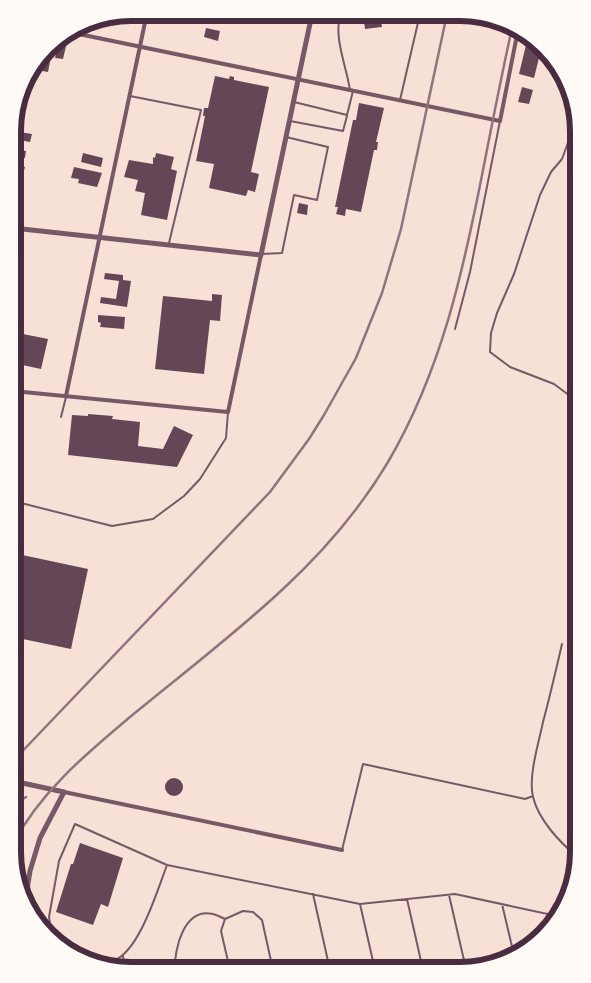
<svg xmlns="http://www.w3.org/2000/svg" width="591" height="983" viewBox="0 0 591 983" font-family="'Open Sans',sans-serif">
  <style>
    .building { fill: #644757 }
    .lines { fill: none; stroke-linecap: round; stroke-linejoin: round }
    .service { stroke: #755966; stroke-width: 2 }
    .minor { stroke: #755966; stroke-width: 4 }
    .tertiary { stroke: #755966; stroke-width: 5 }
    .rail { stroke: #8f747c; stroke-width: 2.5 }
    .rim { fill: none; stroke: #4a2c40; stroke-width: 6 }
  </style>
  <rect width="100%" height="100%" fill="#f7e1d7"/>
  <!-- building -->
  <path class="building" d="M 363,14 L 380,14 L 382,27 L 365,29 Z
    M 206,28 L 220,31 L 218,41 L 204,37 Z
    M 525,34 L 532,37 L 539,46 L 532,44 L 533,39 L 529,39 L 529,38 L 525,37 Z
    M 59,40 L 67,42 L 63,59 L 55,58 Z
    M 54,41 L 48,72 L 32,69 L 53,42 Z
    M 526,45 L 541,49 L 547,56 L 546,60 L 539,58 L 534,78 L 519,74 Z
    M 215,76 L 229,79 L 230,76 L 234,77 L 234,80 L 269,87 L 251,172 L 259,174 L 255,192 L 248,190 L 246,196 L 209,188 L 214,164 L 196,161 L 205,116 L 203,116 L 204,108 L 208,108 Z
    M 522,87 L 533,90 L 529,104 L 518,102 Z
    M 359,103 L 384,108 L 376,142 L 378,142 L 377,150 L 374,150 L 361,212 L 346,209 L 345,216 L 336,214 L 338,207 L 335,207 L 353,120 L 356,120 Z
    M 13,131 L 32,134 L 30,142 L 13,139 Z
    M 13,149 L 26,151 L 25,158 L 13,156 Z
    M 83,153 L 103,158 L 101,167 L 81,162 Z
    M 156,153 L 174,157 L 171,169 L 177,171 L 167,220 L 141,215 L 145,193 L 135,191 L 138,180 L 124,177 L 129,160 L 153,164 L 153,157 L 155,158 Z
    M 13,165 L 25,167 L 23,175 L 18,174 L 17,179 L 13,179 Z
    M 74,167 L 102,173 L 97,187 L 78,183 L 79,179 L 71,178 Z
    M 299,203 L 308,205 L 307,215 L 297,213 Z
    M 105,273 L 123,275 L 123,280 L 131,281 L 127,307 L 100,303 L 101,297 L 116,299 L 119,281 L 104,279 Z
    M 212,294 L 222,295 L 220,321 L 210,320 L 204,374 L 155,369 L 163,296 L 212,301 Z
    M 98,315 L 125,317 L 124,329 L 100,327 L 101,323 L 98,322 Z
    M 13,332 L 48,339 L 41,369 L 13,363 Z
    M 88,414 L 113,416 L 112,419 L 140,422 L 138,446 L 163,449 L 174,426 L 193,435 L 177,467 L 68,455 L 72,415 L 88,416 Z
    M 13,553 L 88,569 L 71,649 L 13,637 Z
    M165 787a9 9 0 1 1 18 0a9 9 0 1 1-18 0Z
    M 80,843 L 123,858 L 108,907 L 101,904 L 93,925 L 56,912 L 71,864 L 73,864 Z"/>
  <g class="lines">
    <!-- service -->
    <path class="service" d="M 340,14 C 334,40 346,64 350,90
      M 130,96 L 201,110 L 169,243
      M 400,100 L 420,14
      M 294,102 L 347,115 L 353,91
      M 575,111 L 569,140 L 562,159 L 551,172 L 540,195 L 514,274 L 497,313 L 491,333 L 490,352 L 510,367 L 554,384 L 578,402
      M 290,121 L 343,131 L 347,116
      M 262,254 L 282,253 L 294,195 L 317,200 L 328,147 L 286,137
      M 455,329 L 470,272 L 500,121
      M 61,417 L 66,397
      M 13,501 L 112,526 L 153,519 L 184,496 L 200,479 L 226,438 L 228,412
      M 562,644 C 556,670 550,696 543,722 C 539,742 528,776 533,797 C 539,821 560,842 578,858
      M 13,704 L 21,667 L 13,660
      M 342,850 L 363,764 L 525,799 L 533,796
      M 313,894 L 330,970
      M 449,895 L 466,969
      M 407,899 L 423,970
      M 360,904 L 375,970
      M 502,904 L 514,955
      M 551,915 L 553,925
      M 69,950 L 57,941 L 51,930 L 49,917 L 59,861 L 75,824 L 167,865 L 360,904 L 455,894 L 557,916
      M 123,955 L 124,969
      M 89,959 C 96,959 106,963 112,961 C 139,954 158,888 167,865
      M 175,970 C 174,949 184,907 213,914 C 217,915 221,917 225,919
      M 230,970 L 221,931 L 225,919 L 243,911 L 253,912 L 262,920 L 273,970"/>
    <!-- minor -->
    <path class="minor" d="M 69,32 L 500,121 L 518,30
      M 13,391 L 228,412 L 261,255
      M 66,396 L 147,13
      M 64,792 L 342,850"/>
    <!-- tertiary -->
    <path class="tertiary" d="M 13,228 L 261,255 L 312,14
      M 13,781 L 64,792 L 40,838 L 30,871 L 25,902"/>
    <!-- rail -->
    <path class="rail" d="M 13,761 L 270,492 L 309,439 L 324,415 L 356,358 L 382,293 L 401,229 L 447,14
      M 13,805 L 26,797
      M 13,844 C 40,792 86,754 130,717 C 181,675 235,634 283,589 C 323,552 360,509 388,462 C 442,370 464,268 484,165 C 493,119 502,73 512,28"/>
  </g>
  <!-- crop -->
  <path d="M0 0H591V983H0ZM131 21H460A110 110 0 0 1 570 131V852A110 110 0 0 1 460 962H131A110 110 0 0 1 21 852V131A110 110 0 0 1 131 21Z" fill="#fffaf5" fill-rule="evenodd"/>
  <path class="rim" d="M131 21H460A110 110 0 0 1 570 131V852A110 110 0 0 1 460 962H131A110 110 0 0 1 21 852V131A110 110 0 0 1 131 21Z"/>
</svg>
